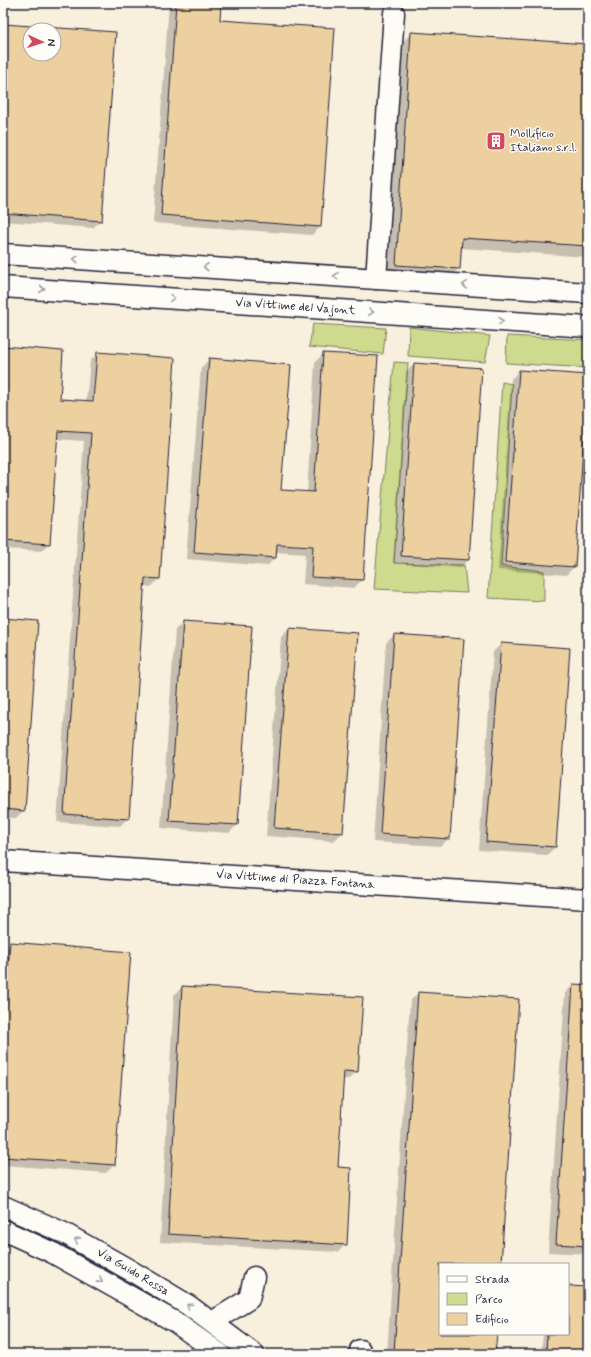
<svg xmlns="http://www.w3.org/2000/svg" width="591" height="1357" viewBox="0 0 591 1357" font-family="Mynerve,sans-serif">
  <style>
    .green { fill: #ceda8d; stroke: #787e64 }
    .shadow { fill: #0003; fill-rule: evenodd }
    .building { fill: #edd0a0; stroke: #22223b; fill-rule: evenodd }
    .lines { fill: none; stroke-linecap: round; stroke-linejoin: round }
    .minor-casing { stroke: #22223b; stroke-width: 23 }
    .minor { stroke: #fdfcf7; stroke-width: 20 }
    .oneway { stroke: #9a9aa2 }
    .labels { text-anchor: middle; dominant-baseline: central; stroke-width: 3; stroke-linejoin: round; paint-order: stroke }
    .poi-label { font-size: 12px; fill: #22223b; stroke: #fdfcf7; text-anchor: start }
    .street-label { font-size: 12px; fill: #22223b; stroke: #fdfcf7 }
  </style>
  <rect width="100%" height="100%" fill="#f8efdd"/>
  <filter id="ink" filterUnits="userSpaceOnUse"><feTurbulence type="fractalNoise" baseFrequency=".025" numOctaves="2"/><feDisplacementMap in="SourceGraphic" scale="8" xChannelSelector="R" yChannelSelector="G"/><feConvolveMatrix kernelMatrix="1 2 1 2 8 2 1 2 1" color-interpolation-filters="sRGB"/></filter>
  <g filter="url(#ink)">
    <!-- green -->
    <path class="green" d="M 313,324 L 386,328 L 383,354 L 309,347 Z
      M 409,327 L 490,336 L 485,362 L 408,356 Z
      M 507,336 L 588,340 L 588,368 L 506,363 Z
      M 394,362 L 408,363 L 394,563 L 464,565 L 467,593 L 374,589 Z
      M 502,382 L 512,384 L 501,566 L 544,571 L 544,601 L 488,598 Z"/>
    <!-- shadow -->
    <path class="shadow" d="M 169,3 L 220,3 L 219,20 L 320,227 L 312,235 L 153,223 Z
      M 3,25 L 115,33 L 101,220 L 93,228 L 3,221 ZM 30,30 L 54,30 L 54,54 L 30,54 Z
      M 411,33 L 588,45 L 588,257 L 460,248 L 459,268 L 449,279 L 386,275 L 401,44 Z
      M 3,347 L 59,400 L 86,402 L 90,361 L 98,353 L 159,579 L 151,587 L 144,586 L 128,818 L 120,826 L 57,822 L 84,441 L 56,439 L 49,543 L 41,551 L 3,549 Z
      M 323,354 L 362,580 L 354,588 L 303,584 L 305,554 L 276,552 L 275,558 L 267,566 L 186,559 L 201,368 L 209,359 L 280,491 L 307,493 L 315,362 Z
      M 414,364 L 468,560 L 460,568 L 393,563 L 406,372 Z
      M 519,371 L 574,567 L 566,575 L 498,570 L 511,379 Z
      M 3,619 L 24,810 L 16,818 L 3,818 Z
      M 183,622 L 237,825 L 229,833 L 161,828 L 175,630 Z
      M 289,629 L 342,833 L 334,841 L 266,836 L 281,637 Z
      M 394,635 L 449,838 L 441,846 L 373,842 L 386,643 Z
      M 501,644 L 555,847 L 547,855 L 479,850 L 493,652 Z
      M 11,943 L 130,953 L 114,1165 L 106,1173 L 3,1165 L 3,951 Z
      M 573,985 L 588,986 L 588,1254 L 548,1252 L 565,993 Z
      M 182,987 L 357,1071 L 349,1079 L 343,1079 L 337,1168 L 346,1244 L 338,1252 L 160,1242 L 174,995 Z
      M 418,993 L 500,1264 L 440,1264 L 440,1334 L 496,1334 L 494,1354 L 387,1354 L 410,1001 Z
      M 568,1287 L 588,1288 L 588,1354 L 541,1354 L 543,1334 L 568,1334 Z"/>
    <!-- building -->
    <path class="building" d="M 176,3 L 221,3 L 220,20 L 335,28 L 321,227 L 161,215 Z
      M 3,24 L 116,32 L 102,221 L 3,213 ZM 30,30 L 54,30 L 54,54 L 30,54 Z
      M 411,32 L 588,44 L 588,246 L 462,238 L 460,269 L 396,265 Z
      M 3,346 L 63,351 L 60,399 L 93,401 L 97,352 L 175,358 L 160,579 L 145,578 L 129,819 L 64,814 L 91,433 L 58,431 L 50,544 L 3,541 Z
      M 323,353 L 378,356 L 363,580 L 311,577 L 313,546 L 277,544 L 276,558 L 194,552 L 209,358 L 291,365 L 281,490 L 314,492 Z
      M 414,363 L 482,368 L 469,560 L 401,556 Z
      M 519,370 L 588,375 L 575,567 L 505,562 Z
      M 3,618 L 38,621 L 25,811 L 3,809 Z
      M 183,621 L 252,626 L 238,825 L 169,821 Z
      M 289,628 L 358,633 L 343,833 L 274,828 Z
      M 394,634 L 464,639 L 450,839 L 380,834 Z
      M 501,643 L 570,648 L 556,847 L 486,842 Z
      M 10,942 L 131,952 L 115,1165 L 3,1157 L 3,1036 Z
      M 573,984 L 588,985 L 588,1246 L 556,1244 Z
      M 182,986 L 363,997 L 358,1072 L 344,1071 L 338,1167 L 351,1168 L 347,1245 L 168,1234 Z
      M 418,992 L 519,999 L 501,1264 L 440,1264 L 440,1334 L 497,1334 L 495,1354 L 418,1354 L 394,1352 Z
      M 568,1286 L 588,1287 L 588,1354 L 546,1354 L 547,1334 L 568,1334 Z"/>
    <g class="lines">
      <!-- minor casing -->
      <g class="minor-casing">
        <g id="minor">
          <path d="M 3,254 L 588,293"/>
          <path d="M 376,279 L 394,13"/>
          <path id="s1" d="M 3,287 L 588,327"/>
          <path id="s2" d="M 3,861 L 588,899"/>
          <path id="s3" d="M 3,1206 L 64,1233 L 128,1269 L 188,1305 L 254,1354"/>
          <path d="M 3,1230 L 53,1253 L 117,1289 L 175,1322 L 220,1354"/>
          <path d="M 212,1322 L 249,1299 L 254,1277"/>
          <path d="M 360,1350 L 360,1354"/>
        </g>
      </g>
      <!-- minor -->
      <use href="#minor" class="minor"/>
    </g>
    <!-- one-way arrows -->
    <defs><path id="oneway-chevron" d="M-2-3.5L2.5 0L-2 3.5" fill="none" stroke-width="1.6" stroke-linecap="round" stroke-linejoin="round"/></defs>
    <g class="oneway">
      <use href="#oneway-chevron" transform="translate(76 259) rotate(-176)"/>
      <use href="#oneway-chevron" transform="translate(206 267) rotate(-176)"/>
      <use href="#oneway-chevron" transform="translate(336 276) rotate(-176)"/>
      <use href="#oneway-chevron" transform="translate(465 285) rotate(-176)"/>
      <use href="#oneway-chevron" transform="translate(42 289) rotate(4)"/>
      <use href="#oneway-chevron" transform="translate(172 298) rotate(4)"/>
      <use href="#oneway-chevron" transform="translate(371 312) rotate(4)"/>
      <use href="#oneway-chevron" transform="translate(501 321) rotate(4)"/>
      <use href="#oneway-chevron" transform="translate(77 1240) rotate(-151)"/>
      <use href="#oneway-chevron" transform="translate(100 1280) rotate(29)"/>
      <use href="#oneway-chevron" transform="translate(189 1306) rotate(-146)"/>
    </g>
  </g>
  <!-- icons -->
  <defs>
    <g id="building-square" transform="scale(1)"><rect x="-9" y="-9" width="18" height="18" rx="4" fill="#d1495b" stroke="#fdfcf7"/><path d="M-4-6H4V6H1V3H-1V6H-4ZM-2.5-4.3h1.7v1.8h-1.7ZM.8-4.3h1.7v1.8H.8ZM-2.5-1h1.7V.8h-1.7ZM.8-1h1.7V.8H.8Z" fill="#fff"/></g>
  </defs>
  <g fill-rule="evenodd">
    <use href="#building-square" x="496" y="141"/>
  </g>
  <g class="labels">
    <!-- poi labels -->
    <g class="poi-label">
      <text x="510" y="134">Mollificio<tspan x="510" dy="14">Italiano s.r.l.</tspan></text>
    </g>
    <!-- street labels -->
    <g class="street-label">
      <text stroke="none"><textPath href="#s1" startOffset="293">Via Vittime del Vajont</textPath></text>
      <text stroke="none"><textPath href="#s2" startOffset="293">Via Vittime di Piazza Fontana</textPath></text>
      <text stroke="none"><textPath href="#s3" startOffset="146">Via Guido Rossa</textPath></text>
    </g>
  </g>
  <!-- margin -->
  <rect width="591" height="1357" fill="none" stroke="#fdfcf7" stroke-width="16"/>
  <rect x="8" y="8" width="575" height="1341" fill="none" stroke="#22223b" stroke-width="1.5" filter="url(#ink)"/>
  <!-- legend -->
  <rect x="439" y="1263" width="130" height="72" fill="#fdfcf7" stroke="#a5a5ac"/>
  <rect x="447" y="1276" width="20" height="6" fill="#fdfcf7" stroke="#a5a5ac"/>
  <text x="475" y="1283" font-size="12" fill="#22223b">Strada</text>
  <rect x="447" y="1293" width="20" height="12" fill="#ceda8d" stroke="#a5a5ac"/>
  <text x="475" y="1303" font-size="12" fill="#22223b">Parco</text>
  <rect x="447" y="1313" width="20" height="12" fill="#edd0a0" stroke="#a5a5ac"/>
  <text x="475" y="1323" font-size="12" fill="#22223b">Edificio</text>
  <!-- north arrow -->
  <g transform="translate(42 42) rotate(93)"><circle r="19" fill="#fdfcf7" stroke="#a5a5ac"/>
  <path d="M0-3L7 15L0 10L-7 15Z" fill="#d1495b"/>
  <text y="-6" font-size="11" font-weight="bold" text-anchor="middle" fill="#22223b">N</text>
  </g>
</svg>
